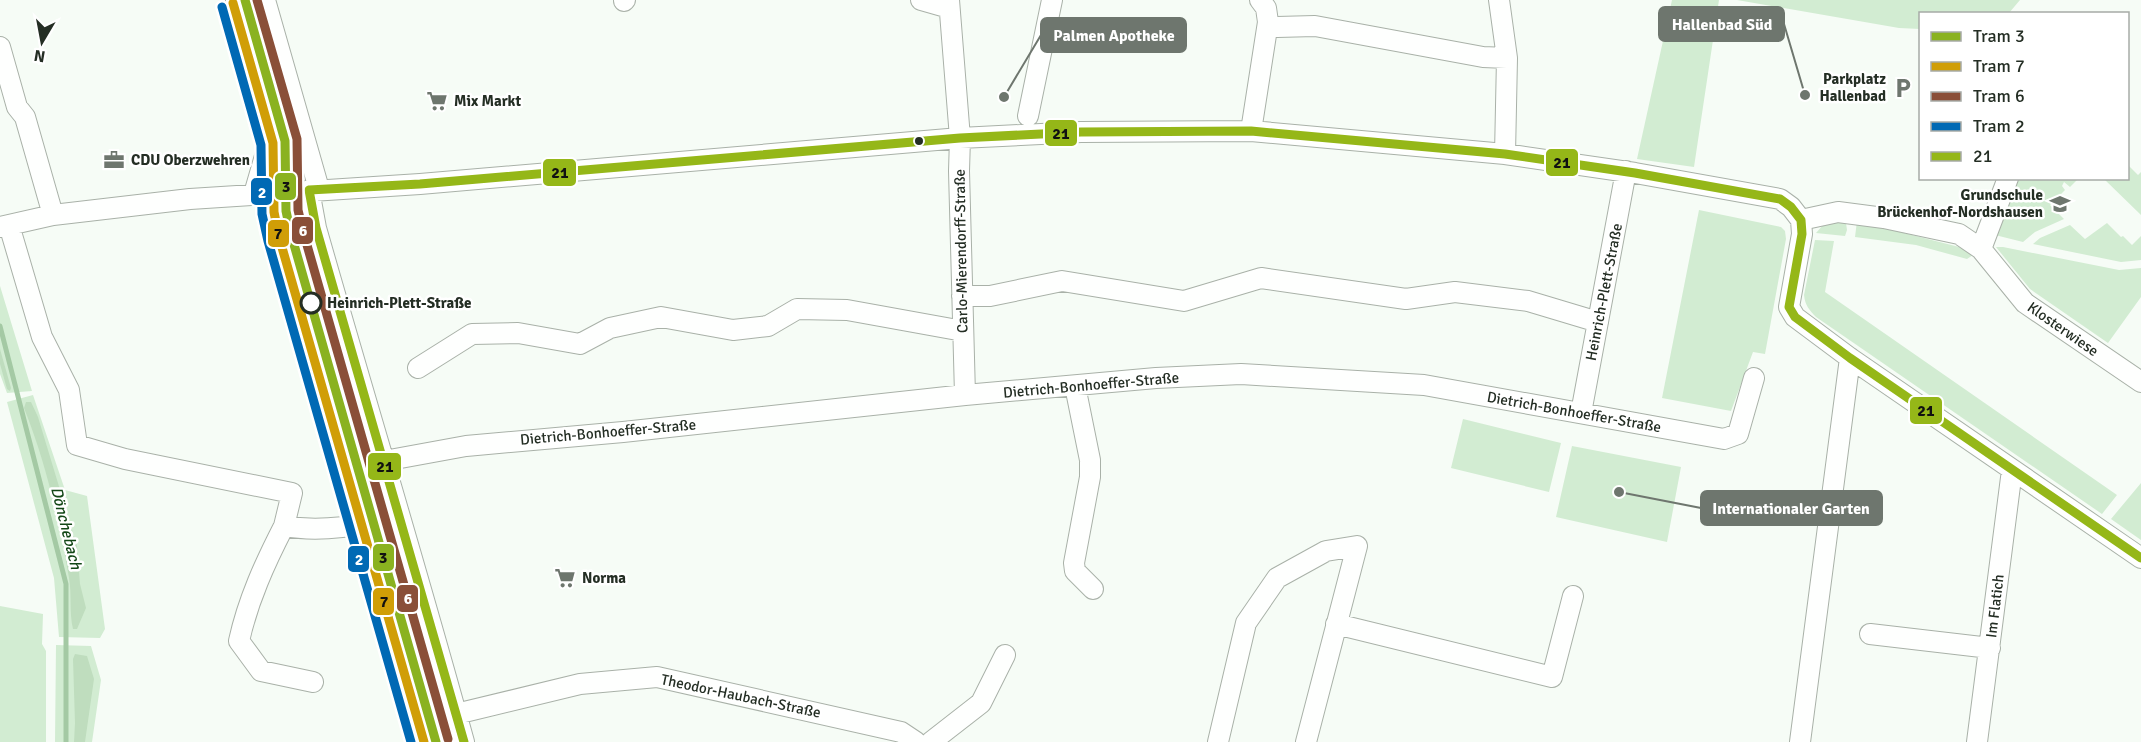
<svg xmlns="http://www.w3.org/2000/svg" width="2141" height="742" viewBox="0 0 2141 742" font-family="Signika,sans-serif">
  <style>
    .green { fill: #d2ecd2 }
    .forest { fill: #bfddbe }
    .lines { fill: none; stroke-linecap: round; stroke-linejoin: round }
    .stream { stroke: #a4c9a4; stroke-width: 5 }
    .minor-casing { stroke: #a9b1a8; stroke-width: 22 }
    .minor { stroke: #fefffe; stroke-width: 20 }
    .bus-1-casing { stroke: #fff; stroke-width: 14 }
    .bus-1 { stroke: #95b718; stroke-width: 9 }
    .tram-1-casing { stroke: #fff; stroke-width: 14 }
    .tram-2-casing { stroke: #fff; stroke-width: 14 }
    .tram-3-casing { stroke: #fff; stroke-width: 14 }
    .tram-4-casing { stroke: #fff; stroke-width: 14 }
    .tram-1 { stroke: #8ab220; stroke-width: 9 }
    .tram-2 { stroke: #d09e07; stroke-width: 9 }
    .tram-3 { stroke: #8a4f38; stroke-width: 9 }
    .tram-4 { stroke: #0069b4; stroke-width: 9 }
    .bus-dot { fill: #242e24; stroke: #fff; stroke-width: 2 }
    .stop-dot { fill: #fff; stroke: #242e24; stroke-width: 3 }
    .labels { text-anchor: middle; dominant-baseline: central; stroke-width: 5; stroke-linejoin: round; paint-order: stroke }
    .poi-label { font-size: 15px; font-weight: bold; fill: #242e24; stroke: #fff; text-anchor: start }
    .street-label { font-size: 15px; fill: #242e24; stroke: #fff }
    .stop-label { font-size: 15px; font-weight: bold; fill: #242e24; stroke: #fff; text-anchor: start }
    .water-label { font-size: 16px; font-style: italic; fill: #134717; stroke: #fff }
    .leader { fill: none; stroke: #6e766e; stroke-width: 2 }
    .callout-dot { fill: #6e766e; stroke: #fff; stroke-width: 2 }
    .callout { fill: #6e766e; stroke: #6e766e; stroke-width: 2 }
    .callout-label { font-size: 16px; text-anchor: middle; font-weight: bold; fill: #fff }
    .line-badge { stroke: #fff; stroke-width: 2 }
    .badge-label { font-size: 16px; text-anchor: middle; font-weight: bold; fill: #fff }
    .pale-badge-label { font-size: 16px; text-anchor: middle; font-weight: bold; fill: #111 }
  </style>
  <rect width="100%" height="100%" fill="#f6fcf6"/>
  <!-- green -->
  <path class="green" d="M 1672,0 L 1719,0 L 1694,167 L 1637,159 Z
    M 1737,0 L 2020,0 L 2009,13 L 1920,14 L 1920,29 L 1899,28 Z
    M 2128,165 L 2138,175 L 2141,172 L 2141,215 L 2104,179 L 2128,178 Z
    M 2017,179 L 2078,179 L 2070,187 L 2064,182 L 2062,186 L 2065,190 L 2050,205 L 2064,219 L 2035,232 L 2023,242 L 1995,235 Z
    M 1699,210 L 1781,227 L 1785,231 L 1786,239 L 1765,354 L 1753,352 L 1731,411 L 1662,398 Z
    M 1835,221 L 1846,223 L 1847,230 L 1845,236 L 1816,233 L 1823,225 Z
    M 1857,221 L 1967,249 L 1973,255 L 1967,259 L 1916,245 L 1855,237 Z
    M 2107,223 L 2121,237 L 2123,236 L 2132,245 L 2141,236 L 2141,260 L 2121,262 L 2033,244 L 2040,238 L 2070,225 L 2085,239 Z
    M 1815,240 L 1834,241 L 1825,292 L 2117,495 L 2102,514 L 1816,317 C 1809,310 1805,305 1804,295 Z
    M 1996,247 L 2003,247 L 2119,270 L 2141,268 L 2141,297 L 2108,343 L 2030,289 Z
    M 0,286 L 32,391 L 7,393 L 0,374 Z
    M 33,395 L 65,490 L 87,496 L 105,629 L 100,638 L 59,637 L 54,578 L 7,402 Z
    M 1463,419 L 1561,443 L 1549,492 L 1451,468 Z
    M 1572,446 L 1681,467 L 1667,542 L 1556,517 Z
    M 2141,483 L 2141,540 L 2111,519 Z
    M 0,606 L 43,614 L 42,644 L 46,651 L 46,742 L 0,742 Z
    M 56,645 L 91,646 L 101,680 L 92,742 L 55,742 Z"/>
  <!-- forest -->
  <path class="forest" d="M 0,349 L 11,388 L 10,391 L 7,389 L 0,364 Z
    M 26,402 L 31,402 L 38,417 L 77,546 L 80,584 L 86,608 L 77,629 L 73,629 C 69,612 72,595 69,578 C 59,520 46,463 24,408 Z
    M 75,654 L 87,656 L 94,679 L 85,742 L 74,742 L 75,723 L 73,659 Z"/>
  <g class="lines">
    <!-- stream -->
    <path class="stream" d="M 0,326 L 66,584 L 66,742"/>
    <!-- minor casing -->
    <g class="minor-casing">
      <path id="minor" d="M 236,0 L 272,125 L 269,142 L 254,194
        M 265,0 L 319,189
        M 921,0 L 949,8
        M 949,0 L 960,138 L 959,171 L 965,395
        M 1499,0 L 1507,58 L 1505,154
        M 624,1 L 625,0
        M 1268,26 L 1277,27 L 1315,26 L 1483,57 L 1507,58
        M 0,47 L 17,107 L 25,117 L 53,215
        M 1028,116 L 1052,0
        M 1251,131 L 1268,22 L 1266,8 L 1260,0
        M 309,190 L 316,228 C 365,400 417,570 464,742
        M 1801,220 L 1802,234 L 1789,307 L 1795,317 L 1850,358 L 2141,558
        M 1801,220 L 1838,212 L 1884,218 L 1959,234 L 1981,249 L 2025,303 L 2141,382
        M 9,225 L 42,337 L 69,390 L 77,445 L 125,459 L 292,493 L 284,526
        M 0,227 L 53,215 L 190,199 L 420,184 L 960,138 L 1081,132 L 1251,131 L 1505,154 L 1635,173 L 1780,199 L 1791,207 L 1801,220
        M 1981,249 L 2008,178
        M 962,296 L 990,296 L 1062,281 L 1184,301 L 1261,278 L 1406,299 L 1455,292 L 1528,301 L 1598,322
        M 418,368 L 472,334 L 518,333 L 580,344 L 610,328 L 661,317 L 733,330 L 768,326 L 797,309 L 847,310 L 963,331
        M 1075,386 L 1090,460 L 1090,477 L 1074,563 L 1075,571 L 1093,589
        M 1581,413 L 1626,171
        M 384,461 L 466,446 L 623,432 L 965,395 L 1156,378 L 1241,374 L 1424,385 L 1724,439 L 1738,434 L 1754,378
        M 1336,624 L 1552,677 L 1573,596
        M 1870,634 L 1990,648
        M 313,682 L 261,671 L 239,641 C 248,600 265,563 284,526 C 322,533 362,525 399,517
        M 456,714 L 580,684 L 657,677 L 901,732 L 916,742
        M 931,742 L 981,703 L 1005,655
        M 1218,742 L 1246,623 L 1277,578 L 1326,551 L 1357,546 L 1306,742
        M 1800,742 L 1850,358
        M 1977,742 L 2012,470"/>
    </g>
    <!-- minor -->
    <use href="#minor" class="minor"/>
    <!-- bus-1 casing -->
    <g class="bus-1-casing">
      <path id="bus-1" d="M 309,190 L 420,184 L 960,138 L 1081,132 L 1251,131 L 1505,154 L 1635,173 L 1780,199 L 1791,207 L 1801,220
        M 309,190 L 316,228 L 464,742
        M 1801,220 L 1802,234 L 1789,307 L 1795,317 L 1850,358 L 2141,558"/>
    </g>
    <!-- bus-1 -->
    <use href="#bus-1" class="bus-1"/>
    <!-- tram-1 casing -->
    <g class="tram-1-casing">
      <path id="tram-1" d="M 245,0 L 285,141 L 286,211 L 291,234 L 436,742"/>
    </g>
    <!-- tram-2 casing -->
    <g class="tram-2-casing">
      <path id="tram-2" d="M 233,3 L 273,143 L 274,212 L 279,237 L 424,742"/>
    </g>
    <!-- tram-3 casing -->
    <g class="tram-3-casing">
      <path id="tram-3" d="M 257,0 L 297,139 L 298,210 L 303,231 L 448,739"/>
    </g>
    <!-- tram-4 casing -->
    <g class="tram-4-casing">
      <path id="tram-4" d="M 222,7 L 261,145 L 262,214 L 268,241 L 411,742"/>
    </g>
    <!-- tram-1 -->
    <use href="#tram-1" class="tram-1"/>
    <!-- tram-2 -->
    <use href="#tram-2" class="tram-2"/>
    <!-- tram-3 -->
    <use href="#tram-3" class="tram-3"/>
    <!-- tram-4 -->
    <use href="#tram-4" class="tram-4"/>
  </g>
  <!-- icons -->
  <defs>
    <g id="parking-bare" transform="scale(1.62)"><path d="M-3.5-5.5H1a3.5 3.5 0 0 1 0 7H-1V5.5H-3.5ZM-1-3.4V-.6H.8a1.4 1.4 0 0 0 0-2.8Z" fill="#6e766e" stroke="#fff" stroke-width="2.5" paint-order="stroke"/></g>
    <g id="supermarket-bare" transform="scale(1.62)"><path d="M-6-5.5h2.5l.6 2H6L4.5 2H-2.5L-4.4-4H-6ZM-1.5 3.2a1.3 1.3 0 1 0 .1 0ZM3 3.2a1.3 1.3 0 1 0 .1 0Z" fill="#6e766e" stroke="#fff" stroke-width="2.5" paint-order="stroke"/></g>
    <g id="office-bare" transform="scale(1.62)"><path d="M-6-3h4V-5.5h4V-3h4V5H-6ZM-1-4.5V-3h2v-1.5ZM-6 0V1H6V0Z" fill="#6e766e" stroke="#fff" stroke-width="2.5" paint-order="stroke"/></g>
    <g id="school-bare" transform="scale(1.62)"><path d="M0-5L7-2L0 1L-7-2ZM-4 1L0 2.5L4 1V4Q0 6-4 4Z" fill="#6e766e" stroke="#fff" stroke-width="2.5" paint-order="stroke"/></g>
  </defs>
  <g fill-rule="evenodd">
    <use href="#parking-bare" x="1903" y="88"/>
    <use href="#supermarket-bare" x="437" y="101"/>
    <use href="#office-bare" x="114" y="160"/>
    <use href="#school-bare" x="2060" y="204"/>
    <use href="#supermarket-bare" x="565" y="578"/>
  </g>
  <!-- markers -->
  <circle class="bus-dot" cx="919" cy="141" r="5"/>
  <circle class="stop-dot" cx="311" cy="303" r="10"/>
  <g class="labels">
    <!-- poi labels -->
    <g class="poi-label">
      <text x="1886" y="79" text-anchor="end">Parkplatz<tspan x="1886" dy="17">Hallenbad</tspan></text>
      <text x="454" y="101">Mix Markt</text>
      <text x="131" y="160">CDU Oberzwehren</text>
      <text x="2043" y="195" text-anchor="end">Grundschule<tspan x="2043" dy="17">Brückenhof-Nordshausen</tspan></text>
      <text x="582" y="578">Norma</text>
    </g>
    <!-- street labels -->
    <g class="street-label">
      <text transform="translate(961 251) rotate(-91)">Carlo-Mierendorff-Straße</text>
      <text transform="translate(1604 292) rotate(-79)">Heinrich-Plett-Straße</text>
      <text transform="translate(2063 329) rotate(35)">Klosterwiese</text>
      <text transform="translate(1091 385) rotate(-5)">Dietrich-Bonhoeffer-Straße</text>
      <text transform="translate(1574 412) rotate(10)">Dietrich-Bonhoeffer-Straße</text>
      <text transform="translate(608 432) rotate(-5)">Dietrich-Bonhoeffer-Straße</text>
      <text transform="translate(1995 606) rotate(-83)">Im Flatich</text>
      <text transform="translate(741 696) rotate(12)">Theodor-Haubach-Straße</text>
    </g>
    <!-- stop labels -->
    <g class="stop-label">
      <text x="327" y="303">Heinrich-Plett-Straße</text>
    </g>
    <!-- water labels -->
    <g class="water-label">
      <text transform="translate(66 528) rotate(76)">Dönchebach</text>
    </g>
  </g>
  <!-- callouts -->
  <path class="leader" d="M1805 95L1784 24M1004 97L1041 35M1619 492L1701 508"/>
  <g class="callout-dot">
    <circle cx="1805" cy="95" r="6"/>
    <circle cx="1004" cy="97" r="6"/>
    <circle cx="1619" cy="492" r="6"/>
  </g>
  <g class="callout">
    <rect x="1659" y="7" width="125" height="34" rx="6"/>
    <rect x="1041" y="18" width="145" height="34" rx="6"/>
    <rect x="1701" y="491" width="181" height="34" rx="6"/>
  </g>
  <g class="callout-label">
    <text x="1722" y="30">Hallenbad Süd</text>
    <text x="1114" y="41">Palmen Apotheke</text>
    <text x="1791" y="514">Internationaler Garten</text>
  </g>
  <g class="line-badge">
    <rect x="1044" y="119" width="34" height="28" rx="6" fill="#95b718"/>
    <rect x="1545" y="148" width="34" height="29" rx="6" fill="#95b718"/>
    <rect x="542" y="158" width="35" height="29" rx="6" fill="#95b718"/>
    <rect x="274" y="172" width="23" height="29" rx="6" fill="#8ab220"/>
    <rect x="250" y="177" width="23" height="29" rx="6" fill="#0069b4"/>
    <rect x="291" y="216" width="23" height="29" rx="6" fill="#8a4f38"/>
    <rect x="267" y="219" width="23" height="29" rx="6" fill="#d09e07"/>
    <rect x="1909" y="396" width="34" height="29" rx="6" fill="#95b718"/>
    <rect x="367" y="452" width="35" height="29" rx="6" fill="#95b718"/>
    <rect x="372" y="543" width="23" height="29" rx="6" fill="#8ab220"/>
    <rect x="347" y="545" width="23" height="28" rx="6" fill="#0069b4"/>
    <rect x="396" y="584" width="23" height="29" rx="6" fill="#8a4f38"/>
    <rect x="372" y="587" width="23" height="29" rx="6" fill="#d09e07"/>
  </g>
  <g class="badge-label">
    <text x="262" y="198">2</text>
    <text x="303" y="236">6</text>
    <text x="359" y="565">2</text>
    <text x="408" y="604">6</text>
  </g>
  <g class="pale-badge-label">
    <text x="1061" y="139">21</text>
    <text x="1562" y="168">21</text>
    <text x="560" y="178">21</text>
    <text x="286" y="192">3</text>
    <text x="278" y="239">7</text>
    <text x="1926" y="416">21</text>
    <text x="385" y="472">21</text>
    <text x="383" y="563">3</text>
    <text x="384" y="607">7</text>
  </g>
  <!-- legend -->
  <rect x="1919" y="12" width="210" height="168" fill="#ffffff" stroke="#a7aba7" stroke-width="1.5"/>
  <rect x="1931" y="32" width="30" height="9" fill="#8ab220" stroke="#a7aba7" stroke-width="1.5"/>
  <text x="1973" y="42" font-size="18" fill="#242e24">Tram 3</text>
  <rect x="1931" y="62" width="30" height="9" fill="#d09e07" stroke="#a7aba7" stroke-width="1.5"/>
  <text x="1973" y="72" font-size="18" fill="#242e24">Tram 7</text>
  <rect x="1931" y="92" width="30" height="9" fill="#8a4f38" stroke="#a7aba7" stroke-width="1.5"/>
  <text x="1973" y="102" font-size="18" fill="#242e24">Tram 6</text>
  <rect x="1931" y="122" width="30" height="9" fill="#0069b4" stroke="#a7aba7" stroke-width="1.5"/>
  <text x="1973" y="132" font-size="18" fill="#242e24">Tram 2</text>
  <rect x="1931" y="152" width="30" height="9" fill="#95b718" stroke="#a7aba7" stroke-width="1.5"/>
  <text x="1973" y="162" font-size="18" fill="#242e24">21</text>
  <!-- north arrow -->
  <g transform="translate(42 42) rotate(190)" stroke="#ffffff" stroke-width="4.5" paint-order="stroke">
  <path d="M0-4.5L10 22L0 15L-10 22Z" fill="#242e24"/>
  <text y="-9" font-size="16" font-weight="bold" text-anchor="middle" fill="#242e24">N</text>
  </g>
</svg>
